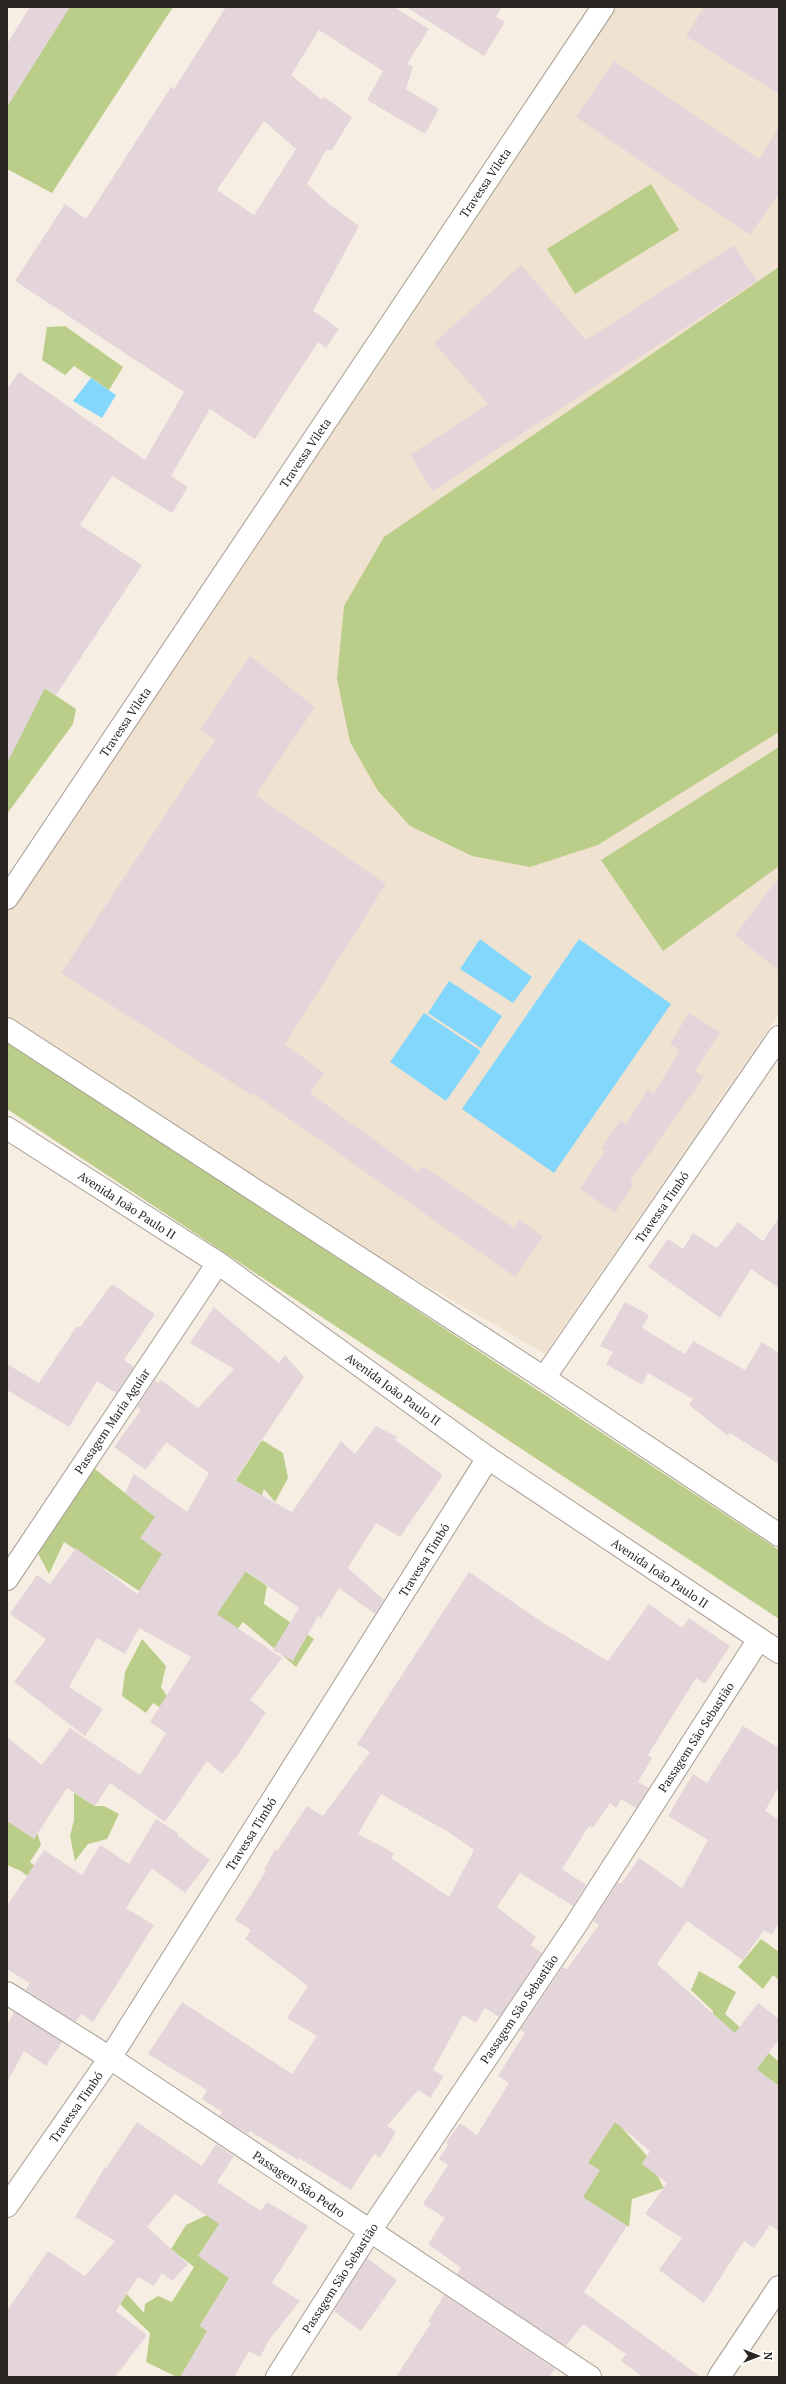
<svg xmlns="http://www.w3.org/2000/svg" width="786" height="2384" viewBox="0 0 786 2384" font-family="'PT Serif',serif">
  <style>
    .built { fill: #f0e2d0 }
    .green { fill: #bbce89 }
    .water { fill: #83d7fd }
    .building { fill: #e4d5da; fill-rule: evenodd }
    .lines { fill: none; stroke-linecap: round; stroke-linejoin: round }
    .street-casing { stroke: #a69d93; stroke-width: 24 }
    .secondary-casing { stroke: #a69d93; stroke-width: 24 }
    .primary-casing { stroke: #a69d93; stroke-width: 24 }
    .street { stroke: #fff; stroke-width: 22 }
    .secondary { stroke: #fff; stroke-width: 22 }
    .primary { stroke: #fff; stroke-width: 22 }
    .labels { text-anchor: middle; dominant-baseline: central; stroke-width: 3; stroke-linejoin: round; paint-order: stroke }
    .street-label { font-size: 12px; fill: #282521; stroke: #fff }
  </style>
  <rect width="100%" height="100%" fill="#f7eee3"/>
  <!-- built -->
  <path class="built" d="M 603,7 L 779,7 L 779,1014 L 545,1354 L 201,1156 L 7,1029 L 7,899 Z"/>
  <!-- green -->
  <path class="green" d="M 60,7 L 173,7 L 52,193 L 7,169 L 7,86 Z
    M 651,184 L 679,230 L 575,294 L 547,249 Z
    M 779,267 L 779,732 L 598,845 L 530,867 L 472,856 L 410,826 L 378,791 L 350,742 L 337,679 L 344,606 L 384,537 Z
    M 65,326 L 123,367 L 109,390 L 74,366 L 65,375 L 42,360 L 47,327 Z
    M 7,679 L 31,679 L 76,709 L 73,724 L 7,814 Z
    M 779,747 L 779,866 L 663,951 L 601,860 Z
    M 7,1039 L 779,1550 L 779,1619 L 7,1109 Z
    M 262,1440 L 283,1453 L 288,1478 L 275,1502 L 264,1489 L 256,1513 L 232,1486 Z
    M 90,1465 L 145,1509 L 222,1555 L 267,1586 L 264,1604 L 314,1639 L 296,1667 L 243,1622 L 224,1646 L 64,1542 L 49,1574 L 35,1548 Z
    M 142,1639 L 166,1666 L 161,1687 L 166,1695 L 191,1712 L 185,1723 L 153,1703 L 146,1713 L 122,1696 L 125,1672 Z
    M 74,1793 L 95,1806 L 104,1806 L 119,1814 L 107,1839 L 88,1844 L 75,1861 L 70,1836 L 74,1820 Z
    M 7,1821 L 35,1825 L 41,1845 L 30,1862 L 45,1875 L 43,1888 L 21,1871 L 7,1865 Z
    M 761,1939 L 779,1952 L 779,1980 L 773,1975 L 763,1989 L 738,1967 Z
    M 699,1971 L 736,1992 L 725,2014 L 779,2062 L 779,2086 L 711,2038 L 713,2011 L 691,1990 Z
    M 601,2104 L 647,2156 L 664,2188 L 632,2199 L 629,2227 L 607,2213 L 571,2201 Z
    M 211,2213 L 226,2223 L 239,2281 L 215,2301 L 200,2326 L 227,2341 L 180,2377 L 177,2377 L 146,2362 L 150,2333 L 120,2304 L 127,2294 L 144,2313 L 145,2304 L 158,2296 L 172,2302 L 194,2267 L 171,2249 L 186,2225 Z"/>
  <!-- water -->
  <path class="water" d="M 91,378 L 116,395 L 102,418 L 73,401 Z
    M 480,939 L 532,977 L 513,1003 L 460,969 Z
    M 579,939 L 671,1004 L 554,1173 L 462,1109 Z
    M 449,981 L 502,1016 L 481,1048 L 428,1013 Z
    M 424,1013 L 481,1051 L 446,1101 L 390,1062 Z"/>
  <!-- building -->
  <path class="building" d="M 30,7 L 70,7 L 7,107 L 7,44 Z
    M 226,7 L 394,7 L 429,29 L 407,64 L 413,67 L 406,89 L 439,109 L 425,134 L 367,100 L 383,71 L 319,30 L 291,75 L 322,100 L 324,97 L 352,117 L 332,150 L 326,150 L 307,184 L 329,204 L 359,226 L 313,311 L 339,329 L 326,348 L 318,342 L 255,439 L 210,409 L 171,476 L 188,487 L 172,513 L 112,476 L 80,525 L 142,565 L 56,695 L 45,688 L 7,763 L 7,389 L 19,372 L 145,460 L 184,392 L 15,281 L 65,204 L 86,219 L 171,87 L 174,89 ZM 264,121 L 296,149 L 254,215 L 217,190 Z
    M 406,7 L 502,7 L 496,17 L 505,22 L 484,56 Z
    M 704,7 L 779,7 L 779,94 L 686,36 Z
    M 614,61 L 759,159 L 779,127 L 779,193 L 750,235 L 576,117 Z
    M 734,245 L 757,281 L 433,491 L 410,455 L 488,404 L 434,343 L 521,265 L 586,340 Z
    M 250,656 L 315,707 L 256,795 L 386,884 L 285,1044 L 324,1073 L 310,1093 L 418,1172 L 423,1166 L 514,1228 L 519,1220 L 543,1236 L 515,1277 L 254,1094 L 253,1096 L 61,973 L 215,740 L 200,730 Z
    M 779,877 L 779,971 L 735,935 Z
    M 689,1013 L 720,1032 L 695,1071 L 704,1077 L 630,1181 L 634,1184 L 615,1213 L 580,1189 L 605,1151 L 601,1148 L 621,1120 L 626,1124 L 648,1089 L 654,1093 L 680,1050 L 670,1044 Z
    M 779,1218 L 779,1288 L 751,1269 L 720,1318 L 648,1267 L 668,1239 L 683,1249 L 693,1233 L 717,1248 L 738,1222 L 763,1241 Z
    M 112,1284 L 155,1314 L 124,1360 L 134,1367 L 116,1393 L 97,1381 L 69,1427 L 7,1390 L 7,1364 L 39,1383 L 77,1326 L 80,1327 Z
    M 625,1302 L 649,1315 L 642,1328 L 685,1354 L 693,1341 L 745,1370 L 762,1342 L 779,1353 L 779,1464 L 730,1433 L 728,1436 L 689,1405 L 693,1399 L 648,1373 L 642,1385 L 606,1364 L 613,1352 L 600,1346 Z
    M 214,1307 L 279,1363 L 285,1355 L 304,1377 L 235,1480 L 292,1512 L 341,1441 L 355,1454 L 376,1426 L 397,1437 L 395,1440 L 443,1475 L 400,1537 L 376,1523 L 348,1568 L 384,1600 L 375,1614 L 339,1588 L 321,1618 L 318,1616 L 293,1661 L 273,1650 L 299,1608 L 246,1571 L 217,1614 L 282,1658 L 250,1700 L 266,1712 L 237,1756 L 222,1774 L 207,1761 L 165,1822 L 110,1783 L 95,1806 L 67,1788 L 34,1839 L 7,1821 L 7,1737 L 42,1765 L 70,1728 L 140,1775 L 166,1733 L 150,1722 L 191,1657 L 139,1628 L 125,1654 L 97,1638 L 69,1687 L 103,1709 L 85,1736 L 14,1682 L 46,1639 L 10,1614 L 37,1575 L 50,1584 L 76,1548 L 137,1594 L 162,1554 L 140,1538 L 155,1517 L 125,1493 L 134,1474 L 187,1512 L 209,1473 L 166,1442 L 146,1470 L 114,1447 L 141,1410 L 137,1407 L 155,1380 L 159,1383 L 161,1380 L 198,1408 L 234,1369 L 190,1343 Z
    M 469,1572 L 542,1622 L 608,1661 L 649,1604 L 682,1628 L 689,1618 L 730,1646 L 705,1684 L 696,1678 L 648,1755 L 652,1758 L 638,1782 L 649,1788 L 636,1808 L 621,1799 L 616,1808 L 610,1803 L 593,1828 L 589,1826 L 562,1869 L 586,1885 L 573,1906 L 520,1873 L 497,1907 L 536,1937 L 531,1945 L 542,1953 L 499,2017 L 485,2008 L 476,2023 L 463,2015 L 433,2070 L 444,2076 L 430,2098 L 418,2090 L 387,2126 L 396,2132 L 380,2158 L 374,2154 L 351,2190 L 299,2158 L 298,2160 L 250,2131 L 248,2134 L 219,2116 L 222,2112 L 202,2099 L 207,2090 L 148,2054 L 182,2002 L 292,2074 L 317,2036 L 287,2018 L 308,1986 L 245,1939 L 251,1930 L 235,1920 L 266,1871 L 264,1870 L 275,1849 L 277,1851 L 307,1806 L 323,1816 L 370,1752 L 357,1744 ZM 381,1794 L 450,1833 L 474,1850 L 449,1897 L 391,1858 L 394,1853 L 358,1834 Z
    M 743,1726 L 779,1748 L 779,1786 L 765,1811 L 779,1820 L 779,1922 L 772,1935 L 764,1930 L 743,1960 L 687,1921 L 657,1964 L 735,2033 L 758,2003 L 779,2019 L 779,2039 L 757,2069 L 779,2087 L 779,2231 L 770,2225 L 754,2248 L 744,2241 L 704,2303 L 659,2270 L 682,2238 L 645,2214 L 667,2183 L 642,2164 L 650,2151 L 615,2122 L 588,2163 L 600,2170 L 583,2197 L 627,2226 L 584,2292 L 701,2377 L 643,2377 L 621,2361 L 626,2354 L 583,2324 L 566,2346 L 457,2274 L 461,2268 L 428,2244 L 445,2218 L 423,2204 L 448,2165 L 439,2159 L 448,2145 L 446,2143 L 460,2123 L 477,2135 L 509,2083 L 498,2076 L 525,2033 L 520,2030 L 563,1967 L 567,1969 L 599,1925 L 593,1921 L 618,1882 L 621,1884 L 639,1858 L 682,1888 L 708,1840 L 668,1816 L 693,1774 L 707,1783 Z
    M 156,1819 L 178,1833 L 177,1835 L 210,1860 L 185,1893 L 152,1868 L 126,1908 L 154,1925 L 93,2022 L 81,2014 L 76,2022 L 26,1990 L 29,1983 L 7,1969 L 7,1906 L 44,1850 L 82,1875 L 100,1845 L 129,1864 Z
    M 14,2012 L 62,2042 L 46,2066 L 24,2051 L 7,2083 L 7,2025 Z
    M 137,2122 L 202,2166 L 216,2144 L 234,2156 L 217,2182 L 261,2211 L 267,2202 L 308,2226 L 272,2283 L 300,2301 L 269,2340 L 260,2357 L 249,2351 L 234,2377 L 180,2377 L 207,2331 L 200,2326 L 229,2278 L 198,2256 L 219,2224 L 175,2194 L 147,2227 L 188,2264 L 172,2281 L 162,2273 L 154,2286 L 138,2277 L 116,2311 L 147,2335 L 115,2377 L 7,2377 L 7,2311 L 48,2251 L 85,2276 L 115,2241 L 75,2217 L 105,2167 L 106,2168 Z
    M 367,2258 L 397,2280 L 361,2331 L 334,2311 Z
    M 444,2295 L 555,2369 L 549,2377 L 396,2377 L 431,2323 L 428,2322 Z"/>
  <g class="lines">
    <!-- street casing -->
    <g class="street-casing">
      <path id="street" d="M 544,1378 L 779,1037
        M 7,1579 L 218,1263
        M 7,1993 L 110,2058 L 590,2377
        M 7,2206 L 110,2058 L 488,1458
        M 277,2377 L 370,2231 L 575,1926 L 759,1639"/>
    </g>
    <!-- secondary casing -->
    <g class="secondary-casing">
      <path id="secondary" d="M 7,898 L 603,7
        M 719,2377 L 779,2287"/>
    </g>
    <!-- primary casing -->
    <g class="primary-casing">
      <path id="primary" d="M 7,1029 L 544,1378 L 779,1535
        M 7,1128 L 218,1263 L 488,1458 L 779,1652"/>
    </g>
    <!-- street -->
    <use href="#street" class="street"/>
    <!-- secondary -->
    <use href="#secondary" class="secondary"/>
    <!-- primary -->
    <use href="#primary" class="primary"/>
  </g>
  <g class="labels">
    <!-- street labels -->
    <g class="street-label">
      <text transform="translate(485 183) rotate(-56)">Travessa Vileta</text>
      <text transform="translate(305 453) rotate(-56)">Travessa Vileta</text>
      <text transform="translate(125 722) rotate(-56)">Travessa Vileta</text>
      <text transform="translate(127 1205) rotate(33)">Avenida João Paulo II</text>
      <text transform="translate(662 1207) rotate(-55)">Travessa Timbó</text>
      <text transform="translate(393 1389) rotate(36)">Avenida João Paulo II</text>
      <text transform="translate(112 1421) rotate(-56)">Passagem Maria Aguiar</text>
      <text transform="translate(424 1560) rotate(-58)">Travessa Timbó</text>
      <text transform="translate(660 1573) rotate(34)">Avenida João Paulo II</text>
      <text transform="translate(696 1737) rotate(-57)">Passagem São Sebastião</text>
      <text transform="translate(251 1834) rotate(-58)">Travessa Timbó</text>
      <text transform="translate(519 2009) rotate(-56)">Passagem São Sebastião</text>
      <text transform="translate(76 2107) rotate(-55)">Travessa Timbó</text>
      <text transform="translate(299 2184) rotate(34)">Passagem São Pedro</text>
      <text transform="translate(340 2278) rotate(-57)">Passagem São Sebastião</text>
    </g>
  </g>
  <!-- border -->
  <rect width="786" height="2384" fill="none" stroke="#282521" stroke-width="16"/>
  <!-- north arrow -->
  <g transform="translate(758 2356) rotate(90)" stroke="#ffffff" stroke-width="3" paint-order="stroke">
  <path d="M0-3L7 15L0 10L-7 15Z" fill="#282521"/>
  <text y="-6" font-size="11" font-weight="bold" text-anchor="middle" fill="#282521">N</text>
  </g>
</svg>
